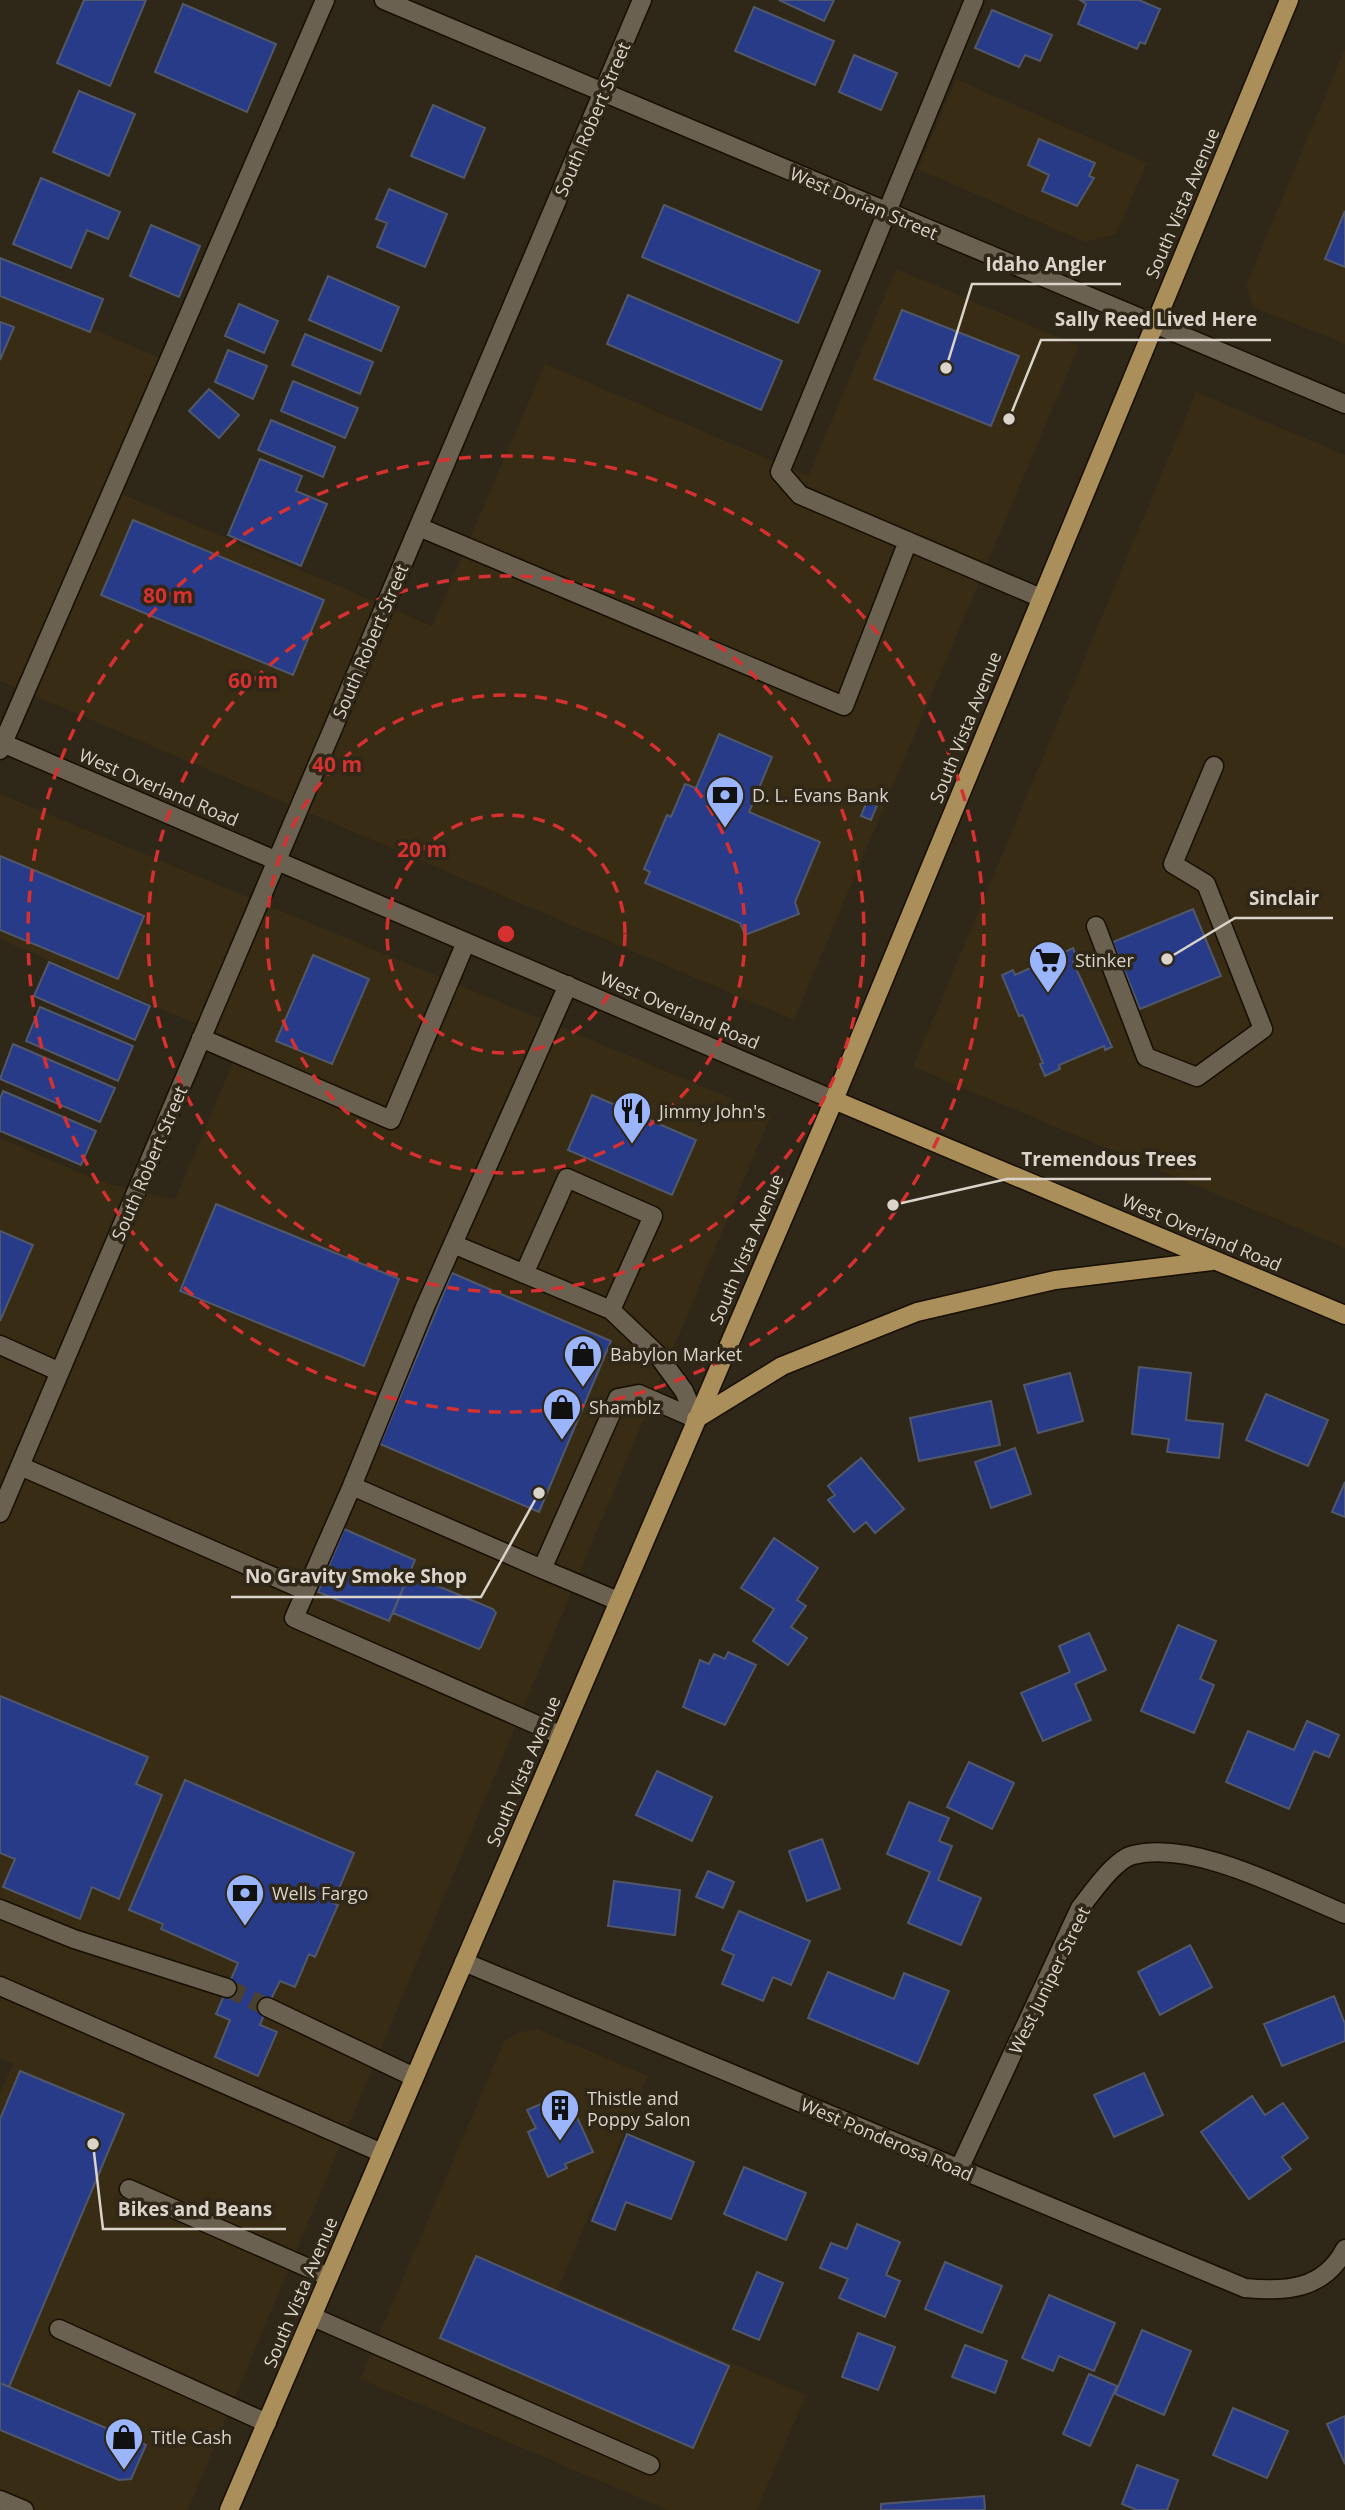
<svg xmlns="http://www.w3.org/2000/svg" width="1345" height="2510" viewBox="0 0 1345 2510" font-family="'Open Sans',sans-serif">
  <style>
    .built { fill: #382c15 }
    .building { fill: #283b88; stroke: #51586a; stroke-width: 2 }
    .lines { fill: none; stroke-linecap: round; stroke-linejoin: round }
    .minor-tunnel { stroke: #494132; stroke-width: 18; stroke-dasharray: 18 9; stroke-linecap: butt }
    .minor-casing { stroke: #170f02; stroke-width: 21 }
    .major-casing { stroke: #170f02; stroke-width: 21 }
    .minor { stroke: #6b6150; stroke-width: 18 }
    .major { stroke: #ab8f5b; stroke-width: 18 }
    .ring { fill: none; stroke: #d63130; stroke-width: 3.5; stroke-dasharray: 12 9 }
    .labels { text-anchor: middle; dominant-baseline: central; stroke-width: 7; stroke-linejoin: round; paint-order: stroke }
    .street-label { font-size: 18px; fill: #dad4ca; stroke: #2f2717 }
    .poi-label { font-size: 18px; fill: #dad4ca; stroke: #2f2717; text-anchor: start }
    .centre { fill: #d63130; stroke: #2f2717; stroke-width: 3.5 }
    .ring-label { font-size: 21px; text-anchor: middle; font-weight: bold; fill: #d63130; stroke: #2f2717; stroke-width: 7; stroke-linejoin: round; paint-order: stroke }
    .leader { fill: none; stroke: #dad4ca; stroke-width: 2.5 }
    .callout-dot { fill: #dad4ca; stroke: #2f2717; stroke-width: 2.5 }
    .callout-label { font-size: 19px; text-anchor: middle; font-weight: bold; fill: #dad4ca; stroke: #2f2717; stroke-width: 7; stroke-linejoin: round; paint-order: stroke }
  </style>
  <rect width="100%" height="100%" fill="#2f2717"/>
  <!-- built -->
  <path class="built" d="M 1345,48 L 1345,344 L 1253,307 L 1246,285 Z
    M 956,79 L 1147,163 L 1116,234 L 1085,242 L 918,169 Z
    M 896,269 L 1079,346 L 794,1020 L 0,681 L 0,289 L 162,359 L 108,488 L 432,626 L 545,364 L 808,476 Z
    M 1196,392 L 1345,455 L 1345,1248 L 913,1067 Z
    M 0,794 L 771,1115 L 188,2510 L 0,2510 L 0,2093 L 13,2064 L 0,2058 L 0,1138 L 99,1181 L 175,1200 L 241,1043 L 0,939 Z
    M 538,2029 L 648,2076 L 558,2289 L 806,2395 L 757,2510 L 668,2510 L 360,2379 L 504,2041 L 520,2032 Z"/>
  <!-- building -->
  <path class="building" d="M 84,0 L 146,0 L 110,86 L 57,63 Z
    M 779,0 L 834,0 L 824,21 Z
    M 1139,0 L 1160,9 L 1145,44 L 1140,42 L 1137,49 L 1078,24 L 1086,4 L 1080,0 Z
    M 183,4 L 276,44 L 247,112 L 155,72 Z
    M 754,7 L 834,41 L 815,85 L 735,51 Z
    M 992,10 L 1052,35 L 1040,61 L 1025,55 L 1019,67 L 975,48 Z
    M 854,55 L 897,73 L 881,110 L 839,92 Z
    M 79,91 L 135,114 L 109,176 L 53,152 Z
    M 433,105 L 485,128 L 464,178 L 411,156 Z
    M 1039,139 L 1095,163 L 1089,176 L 1094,178 L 1077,206 L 1042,191 L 1049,175 L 1028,165 Z
    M 41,178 L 120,212 L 108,239 L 87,230 L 71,268 L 13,244 Z
    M 389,189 L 447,214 L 425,267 L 377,247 L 387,223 L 376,219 Z
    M 664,205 L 820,271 L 798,323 L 642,257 Z
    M 1345,211 L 1345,267 L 1325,259 Z
    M 151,225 L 200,246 L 179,297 L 130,276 Z
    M 0,258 L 103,299 L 90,332 L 0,296 Z
    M 328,276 L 399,307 L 381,351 L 309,320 Z
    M 628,295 L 782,361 L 761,410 L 607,344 Z
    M 239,304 L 278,321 L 264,353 L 225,336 Z
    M 902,310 L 1019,356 L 991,426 L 874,379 Z
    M 0,322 L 14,327 L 0,360 Z
    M 305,334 L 373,362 L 360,394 L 292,365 Z
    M 228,350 L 267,366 L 253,399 L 215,382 Z
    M 293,381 L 358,408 L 345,438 L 281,411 Z
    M 209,389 L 239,415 L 219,438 L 189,411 Z
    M 271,420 L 335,447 L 323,477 L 258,450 Z
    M 260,459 L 302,476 L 296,491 L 327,504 L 301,566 L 228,535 Z
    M 133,520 L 324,600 L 293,675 L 101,595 Z
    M 719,734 L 772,757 L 749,812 L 820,842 L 795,902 L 799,914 L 745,935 L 740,923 L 645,883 L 650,872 L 644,869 L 667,815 L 671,817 L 685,784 L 696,788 Z
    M 869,796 L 879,800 L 871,820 L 861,816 Z
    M 0,856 L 144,916 L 118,979 L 0,930 Z
    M 1193,909 L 1221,976 L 1140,1009 L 1113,942 Z
    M 1073,948 L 1078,960 L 1073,962 L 1112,1047 L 1105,1050 L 1104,1046 L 1059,1065 L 1060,1069 L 1045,1076 L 1040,1064 L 1043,1063 L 1023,1015 L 1019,1016 L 1002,975 L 1013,970 L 1015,975 Z
    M 313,955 L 369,979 L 332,1064 L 276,1041 Z
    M 49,962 L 150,1006 L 135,1040 L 34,996 Z
    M 40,1007 L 133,1046 L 118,1081 L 26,1041 Z
    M 13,1044 L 115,1088 L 100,1122 L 0,1079 Z
    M 3,1091 L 96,1131 L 81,1165 L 0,1131 L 0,1099 Z
    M 592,1095 L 696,1140 L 672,1195 L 568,1150 Z
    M 216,1204 L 399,1279 L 364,1366 L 180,1291 Z
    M 0,1231 L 33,1245 L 0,1321 Z
    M 452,1273 L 611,1341 L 539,1512 L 380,1444 Z
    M 1139,1367 L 1191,1373 L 1186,1420 L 1223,1424 L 1219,1458 L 1167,1452 L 1169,1439 L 1132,1434 Z
    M 1070,1373 L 1083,1421 L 1038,1433 L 1024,1385 Z
    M 1266,1394 L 1328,1420 L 1308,1466 L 1246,1440 Z
    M 991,1401 L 1000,1445 L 919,1461 L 910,1418 Z
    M 1015,1448 L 1031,1494 L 991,1508 L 975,1462 Z
    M 861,1458 L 904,1509 L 875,1533 L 866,1522 L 854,1532 L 828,1500 L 835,1495 L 828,1486 Z
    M 1345,1482 L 1345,1517 L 1332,1512 Z
    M 344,1529 L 415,1560 L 389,1621 L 318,1592 Z
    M 774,1538 L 818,1568 L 797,1600 L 806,1606 L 791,1627 L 807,1638 L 788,1665 L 753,1641 L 774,1609 L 741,1588 Z
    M 409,1574 L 493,1609 L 496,1613 L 481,1647 L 479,1649 L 393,1613 Z
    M 1178,1625 L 1216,1641 L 1200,1679 L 1214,1685 L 1194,1733 L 1141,1711 Z
    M 1089,1633 L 1106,1670 L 1075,1684 L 1091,1720 L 1043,1741 L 1021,1693 L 1070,1672 L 1059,1646 Z
    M 728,1652 L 756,1665 L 725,1725 L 683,1707 L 700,1660 L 709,1664 L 714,1654 L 725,1659 Z
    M 0,1696 L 148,1757 L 136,1784 L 162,1795 L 119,1899 L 92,1887 L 80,1919 L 3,1887 L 15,1859 L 0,1853 Z
    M 1307,1721 L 1339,1735 L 1329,1757 L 1314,1751 L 1289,1809 L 1226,1782 L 1248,1731 L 1294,1750 Z
    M 969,1762 L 1014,1783 L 992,1829 L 947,1807 Z
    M 657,1771 L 712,1797 L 692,1841 L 636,1815 Z
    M 185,1780 L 354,1853 L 333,1903 L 338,1905 L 315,1957 L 309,1954 L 295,1987 L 280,1981 L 267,2007 L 260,2025 L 277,2032 L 258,2076 L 215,2057 L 230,2020 L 216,2014 L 238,1963 L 161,1929 L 163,1924 L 129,1910 Z
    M 909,1802 L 949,1818 L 939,1841 L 952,1846 L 938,1880 L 981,1898 L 961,1945 L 908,1923 L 930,1872 L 887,1854 Z
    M 822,1839 L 840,1889 L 807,1901 L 789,1851 Z
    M 708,1871 L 734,1882 L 723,1908 L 696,1897 Z
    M 614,1881 L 680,1890 L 675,1935 L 608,1926 Z
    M 739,1911 L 810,1941 L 791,1985 L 773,1977 L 763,2001 L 722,1984 L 734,1955 L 722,1950 Z
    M 1190,1945 L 1212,1987 L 1160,2015 L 1138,1972 Z
    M 828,1972 L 894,1999 L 904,1973 L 949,1991 L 918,2064 L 808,2018 Z
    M 1334,1996 L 1345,2024 L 1345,2041 L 1282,2066 L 1264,2024 Z
    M 20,2071 L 124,2114 L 9,2387 L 0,2383 L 0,2119 Z
    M 1144,2073 L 1163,2115 L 1114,2137 L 1094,2095 Z
    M 566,2093 L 593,2152 L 565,2164 L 567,2168 L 548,2177 L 528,2132 L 536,2128 L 527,2110 Z
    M 1252,2096 L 1265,2115 L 1283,2103 L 1308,2138 L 1282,2157 L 1291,2169 L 1249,2199 L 1201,2132 Z
    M 627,2134 L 694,2162 L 671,2219 L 626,2202 L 615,2230 L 592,2221 Z
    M 744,2167 L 806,2193 L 786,2240 L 724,2214 Z
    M 857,2224 L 900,2242 L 886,2275 L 900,2281 L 885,2317 L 839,2298 L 848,2279 L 820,2268 L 831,2243 L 847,2249 Z
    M 476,2256 L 729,2366 L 693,2448 L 440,2338 Z
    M 945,2262 L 1002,2286 L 982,2333 L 925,2309 Z
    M 757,2272 L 783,2283 L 759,2340 L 733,2329 Z
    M 1049,2295 L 1115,2323 L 1094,2371 L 1059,2356 L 1053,2371 L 1022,2358 Z
    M 1142,2330 L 1191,2351 L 1164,2415 L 1115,2394 Z
    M 858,2333 L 895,2347 L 878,2390 L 842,2377 Z
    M 965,2345 L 1007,2361 L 995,2393 L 952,2377 Z
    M 1089,2374 L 1117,2386 L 1090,2446 L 1063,2434 Z
    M 0,2383 L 146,2445 L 131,2479 L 119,2480 L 0,2430 Z
    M 1233,2408 L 1288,2431 L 1267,2478 L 1213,2455 Z
    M 1345,2416 L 1345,2464 L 1327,2424 Z
    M 1137,2465 L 1178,2480 L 1167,2510 L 1137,2510 L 1122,2504 Z
    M 984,2496 L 985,2510 L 881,2510 L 881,2504 Z"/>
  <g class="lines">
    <!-- minor-tunnel -->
    <path class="minor-tunnel" d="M 227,1988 L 267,2007"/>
    <!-- minor casing -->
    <g class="minor-casing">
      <path id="minor" d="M 384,0 L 1345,404
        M 974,0 L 780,472 L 800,495 L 1041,598
        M 419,527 L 844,706 L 908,541
        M 0,742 L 834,1100
        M 0,750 L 325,0
        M 1096,926 L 1146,1057 L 1197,1077 L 1263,1029 L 1206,884 L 1173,864 L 1214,766
        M 201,1038 L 391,1120 L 466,942
        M 453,1244 L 611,1310 L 657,1354 L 684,1391 L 696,1419
        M 524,1274 L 567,1178 L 653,1216 L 611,1310
        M 0,1345 L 60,1372
        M 20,1466 L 306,1591
        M 352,1486 L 542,1569
        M 0,1513 L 642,0
        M 618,1601 L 542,1569 L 618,1398 L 639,1394 L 696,1419
        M 560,1735 L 294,1618 L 352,1486 L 425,1307 L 568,985
        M 0,1909 L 74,1939 L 227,1988
        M 464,1962 L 1245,2288 C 1285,2292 1324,2290 1345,2249
        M 0,1986 L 382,2153
        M 267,2007 L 414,2077
        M 959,2169 L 1080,1908 C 1092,1893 1115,1859 1133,1855 C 1196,1840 1288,1891 1345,1914
        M 129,2189 L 329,2277
        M 313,2317 L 650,2465
        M 59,2329 L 267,2423
        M 0,2500 L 24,2510"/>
    </g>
    <!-- major casing -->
    <g class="major-casing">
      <path id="major" d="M 834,1100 L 1345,1315
        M 696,1419 L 782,1366 L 917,1312 L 1055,1280 L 1212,1261
        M 229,2510 L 834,1100 L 1289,0"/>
    </g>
    <!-- minor -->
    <use href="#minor" class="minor"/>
    <!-- major -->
    <use href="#major" class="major"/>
  </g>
  <!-- distance rings -->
  <g class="ring">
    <circle cx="506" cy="934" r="119"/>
    <circle cx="506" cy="934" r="239"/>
    <circle cx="506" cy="934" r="358"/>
    <circle cx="506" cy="934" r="478"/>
  </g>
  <!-- icons -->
  <defs>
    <g id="bank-pin" transform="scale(2.0125)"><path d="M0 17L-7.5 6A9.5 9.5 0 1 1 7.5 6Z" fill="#9bb5fd" stroke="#2f2717"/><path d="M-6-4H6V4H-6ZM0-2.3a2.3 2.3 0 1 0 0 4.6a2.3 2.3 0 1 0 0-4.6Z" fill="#111"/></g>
    <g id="supermarket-pin" transform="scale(2.0125)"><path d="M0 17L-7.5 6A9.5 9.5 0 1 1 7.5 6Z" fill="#9bb5fd" stroke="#2f2717"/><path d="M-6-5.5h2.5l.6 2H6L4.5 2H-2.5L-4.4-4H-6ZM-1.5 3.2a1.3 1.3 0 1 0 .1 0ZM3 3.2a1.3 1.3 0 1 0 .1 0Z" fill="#111"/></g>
    <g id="restaurant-pin" transform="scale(2.0125)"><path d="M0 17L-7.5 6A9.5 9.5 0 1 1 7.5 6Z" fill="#9bb5fd" stroke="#2f2717"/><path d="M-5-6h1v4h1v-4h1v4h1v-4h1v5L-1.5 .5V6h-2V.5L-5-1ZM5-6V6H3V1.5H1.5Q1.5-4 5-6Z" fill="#111"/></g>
    <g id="shop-pin" transform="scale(2.0125)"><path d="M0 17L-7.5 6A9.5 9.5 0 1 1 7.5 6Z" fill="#9bb5fd" stroke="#2f2717"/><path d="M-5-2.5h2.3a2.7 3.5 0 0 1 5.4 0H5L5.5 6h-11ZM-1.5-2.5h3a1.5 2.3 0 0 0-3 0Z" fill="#111"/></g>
    <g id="building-pin" transform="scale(2.0125)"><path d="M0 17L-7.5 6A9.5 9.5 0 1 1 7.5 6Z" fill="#9bb5fd" stroke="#2f2717"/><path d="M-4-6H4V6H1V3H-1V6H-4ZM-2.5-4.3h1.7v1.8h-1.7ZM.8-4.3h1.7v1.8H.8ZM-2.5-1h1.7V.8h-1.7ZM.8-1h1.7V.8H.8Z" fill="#111"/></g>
  </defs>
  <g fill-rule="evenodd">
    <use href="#bank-pin" x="725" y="795"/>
    <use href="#supermarket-pin" x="1048" y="960"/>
    <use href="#restaurant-pin" x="632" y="1111"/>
    <use href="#shop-pin" x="583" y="1354"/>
    <use href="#shop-pin" x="562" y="1407"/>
    <use href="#bank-pin" x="245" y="1893"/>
    <use href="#building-pin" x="560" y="2108"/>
    <use href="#shop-pin" x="124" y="2437"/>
  </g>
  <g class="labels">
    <!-- street labels -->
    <g class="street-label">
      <text transform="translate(592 119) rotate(-67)">South Robert Street</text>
      <text transform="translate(864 203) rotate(23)">West Dorian Street</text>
      <text transform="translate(1182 203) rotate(-67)">South Vista Avenue</text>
      <text transform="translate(370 641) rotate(-67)">South Robert Street</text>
      <text transform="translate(965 727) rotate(-68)">South Vista Avenue</text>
      <text transform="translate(159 787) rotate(23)">West Overland Road</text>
      <text transform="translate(680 1010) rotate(23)">West Overland Road</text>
      <text transform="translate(149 1163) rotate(-67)">South Robert Street</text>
      <text transform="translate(1202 1232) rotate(23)">West Overland Road</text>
      <text transform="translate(746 1249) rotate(-67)">South Vista Avenue</text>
      <text transform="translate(523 1771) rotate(-67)">South Vista Avenue</text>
      <text transform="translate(1049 1980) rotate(-64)">West Juniper Street</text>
      <text transform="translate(887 2139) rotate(23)">West Ponderosa Road</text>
      <text transform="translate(300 2292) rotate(-67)">South Vista Avenue</text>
    </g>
    <!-- poi labels -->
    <g class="poi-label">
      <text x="752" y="795">D. L. Evans Bank</text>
      <text x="1075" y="960">Stinker</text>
      <text x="659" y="1111">Jimmy John's</text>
      <text x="610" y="1354">Babylon Market</text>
      <text x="589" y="1407">Shamblz</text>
      <text x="272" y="1893">Wells Fargo</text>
      <text x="587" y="2098">Thistle and<tspan x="587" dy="21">Poppy Salon</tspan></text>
      <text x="151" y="2437">Title Cash</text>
    </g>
  </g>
  <circle cx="506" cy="934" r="10" class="centre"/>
  <g class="ring-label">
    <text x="168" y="603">80 m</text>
    <text x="253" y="688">60 m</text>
    <text x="337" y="772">40 m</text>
    <text x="422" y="857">20 m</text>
  </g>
  <!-- callouts -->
  <path class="leader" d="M946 368L972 284H1121M1009 419L1041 340H1271M1167 959L1235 918H1333M893 1205L1007 1179H1211M539 1493L481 1597H231M93 2144L103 2229H286"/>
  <g class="callout-dot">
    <circle cx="946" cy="368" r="7"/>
    <circle cx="1009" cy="419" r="7"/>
    <circle cx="1167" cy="959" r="7"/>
    <circle cx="893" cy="1205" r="7"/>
    <circle cx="539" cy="1493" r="7"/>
    <circle cx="93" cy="2144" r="7"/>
  </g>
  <g class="callout-label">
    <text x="1046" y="271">Idaho Angler</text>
    <text x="1156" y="326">Sally Reed Lived Here</text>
    <text x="1284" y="905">Sinclair</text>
    <text x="1109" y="1166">Tremendous Trees</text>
    <text x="356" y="1583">No Gravity Smoke Shop</text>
    <text x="195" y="2216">Bikes and Beans</text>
  </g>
</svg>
